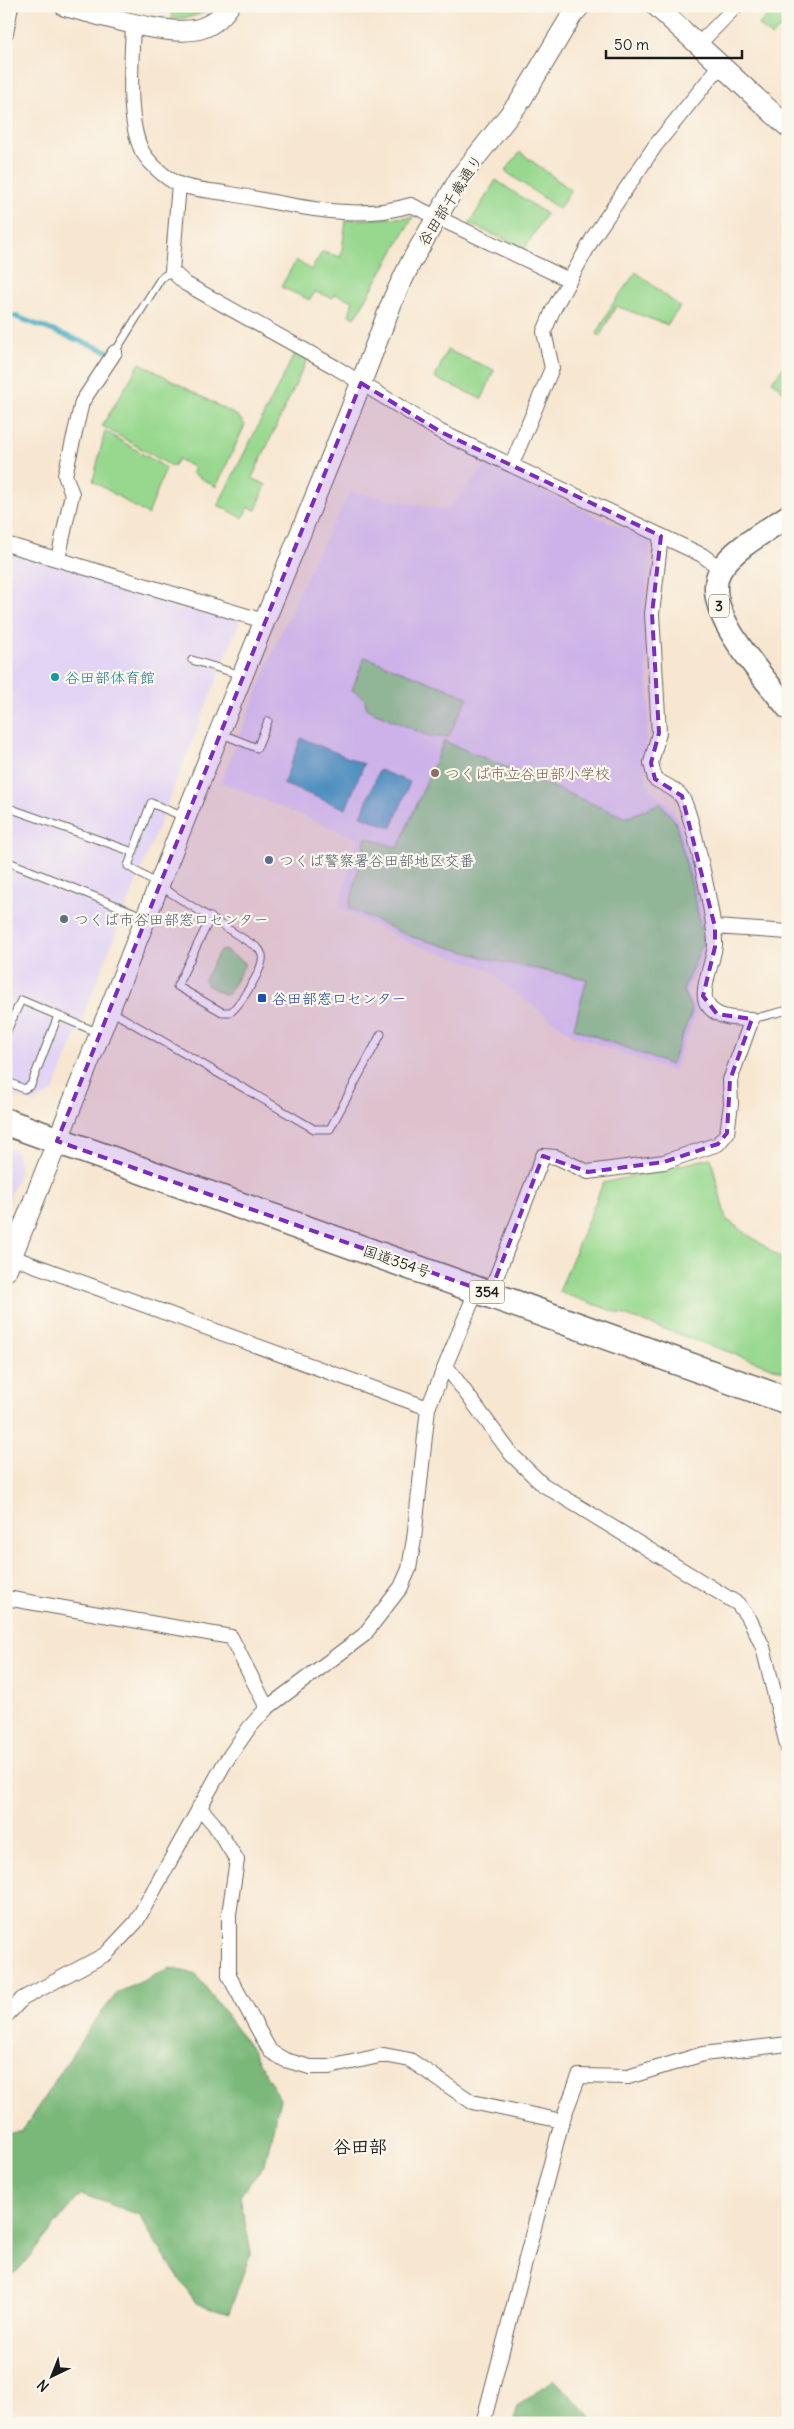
<svg xmlns="http://www.w3.org/2000/svg" width="794" height="2429" viewBox="0 0 794 2429" font-family="Delius,'Klee One',sans-serif">
  <style>
    .built { fill: #e1d4f4 }
    .green { fill: #97d88e; stroke: #5a7a55 }
    .forest { fill: #79b879; stroke: #4a6a4a }
    .water { fill: #3fa9bf; stroke: #2e626e }
    .lines { fill: none; stroke-linecap: round; stroke-linejoin: round }
    .stream { stroke: #3fa9bf; stroke-width: 5.5 }
    .lane-casing { stroke: #69635b; stroke-width: 9 }
    .street-casing { stroke: #69635b; stroke-width: 16 }
    .secondary-casing { stroke: #69635b; stroke-width: 22 }
    .primary-casing { stroke: #69635b; stroke-width: 25 }
    .highway-casing { stroke: #69635b; stroke-width: 29 }
    .lane { stroke: #fff; stroke-width: 7 }
    .street { stroke: #fff; stroke-width: 14 }
    .secondary { stroke: #fff; stroke-width: 20 }
    .primary { stroke: #fff; stroke-width: 22 }
    .highway { stroke: #fff; stroke-width: 26 }
    .marked { fill: #7b2cbf; fill-opacity: 0.2; stroke: #7b2cbf; stroke-width: 4; stroke-dasharray: 10 6; stroke-linejoin: round }
    .culture-dot { fill: #0f9aa8; stroke: #fbf7ec; stroke-width: 2 }
    .education-dot { fill: #8d6e63; stroke: #fbf7ec; stroke-width: 2 }
    .service-dot { fill: #5c6f8a; stroke: #fbf7ec; stroke-width: 2 }
    .transit-dot { fill: #1a4fb4; stroke: #fbf7ec; stroke-width: 2 }
    .labels { text-anchor: middle; dominant-baseline: central; stroke-width: 4.5; stroke-linejoin: round; paint-order: stroke }
    .shield { fill: #fbf7ec; stroke: #5f5e5a; stroke-width: 1 }
    .shield-label { font-size: 14px; font-weight: bold; fill: #1c1c1c }
    .street-label { font-size: 15px; fill: #1c1c1c; stroke: #fbf7ec }
    .culture-label { font-size: 15px; fill: #0d838f; stroke: #fbf7ec; text-anchor: start }
    .education-label { font-size: 15px; fill: #785e54; stroke: #fbf7ec; text-anchor: start }
    .service-label { font-size: 15px; fill: #4e5e75; stroke: #fbf7ec; text-anchor: start }
    .transit-label { font-size: 15px; fill: #164399; stroke: #fbf7ec; text-anchor: start }
    .quarter-label { font-size: 18px; font-weight: bold; fill: #1c1c1c; stroke: #fbf7ec }
  </style>
  <rect width="100%" height="100%" fill="#fbf7ec"/>
  <filter id="ink" filterUnits="userSpaceOnUse"><feTurbulence type="fractalNoise" baseFrequency=".02" numOctaves="2"/><feDisplacementMap in="SourceGraphic" scale="10" xChannelSelector="R" yChannelSelector="G"/><feConvolveMatrix kernelMatrix="1 2 1 2 8 2 1 2 1" color-interpolation-filters="sRGB"/></filter>
  <filter id="wash" filterUnits="userSpaceOnUse"><feTurbulence type="fractalNoise" baseFrequency=".0096" numOctaves="4" result="noise"/><feDisplacementMap in="SourceGraphic" scale="20" xChannelSelector="R" yChannelSelector="G"/><feGaussianBlur stdDeviation="1.12" result="paint"/><feColorMatrix in="noise" values="0 0 0 0 0 0 0 0 0 0 0 0 0 0 0 0 0 1.4 0 .05"/><feComposite in="paint" operator="in"/></filter>
  <g filter="url(#wash)">
    <rect width="100%" height="100%" fill="#f7e7d1"/>
    <!-- built -->
    <path class="built" d="M 485,465 L 651,541 L 644,609 L 649,708 L 644,764 L 647,784 L 652,791 L 668,804 L 678,818 L 695,876 L 708,942 L 697,971 L 686,993 L 697,1012 L 673,1072 L 572,1035 L 505,985 L 489,969 L 407,942 L 339,907 L 358,839 L 221,782 L 279,637 L 310,569 L 350,492 L 448,510 Z
      M 6,550 L 238,619 L 240,621 L 53,1092 L 33,1103 L 6,1093 Z
      M 6,1148 L 16,1151 L 20,1171 L 6,1207 Z"/>
    <!-- green -->
    <path class="green" d="M 174,6 L 213,6 C 200,17 187,18 171,19 Z
      M 764,6 L 788,6 L 788,21 L 771,37 L 759,25 L 769,13 Z
      M 520,152 L 571,190 L 559,209 L 505,171 Z
      M 496,180 L 546,214 L 525,248 L 469,224 Z
      M 413,217 L 355,318 L 349,315 L 353,301 L 335,294 L 333,298 L 315,292 L 310,300 L 281,287 L 296,260 L 311,270 L 322,252 L 341,257 L 346,220 Z
      M 636,272 L 680,307 L 667,325 L 616,306 L 600,336 L 597,334 L 612,305 Z
      M 447,350 L 494,370 L 482,399 L 435,378 Z
      M 296,351 L 308,358 L 252,478 L 266,485 L 256,510 L 248,507 L 243,518 L 218,505 Z
      M 788,362 L 788,388 L 784,392 L 772,381 Z
      M 140,363 L 239,417 L 245,425 L 216,487 L 192,473 L 195,468 L 178,459 L 173,467 L 102,426 Z
      M 105,431 L 166,468 L 148,515 L 93,481 Z
      M 365,657 L 468,697 L 448,737 L 431,737 L 367,709 L 364,698 L 352,690 Z
      M 444,741 L 626,818 L 660,803 L 675,821 L 695,898 L 703,942 L 683,990 L 692,1011 L 671,1065 L 574,1028 L 587,979 L 501,962 L 409,936 L 349,908 L 366,837 L 398,848 Z
      M 224,950 L 244,962 L 244,966 L 228,994 L 225,995 L 207,985 L 204,980 L 219,952 Z
      M 711,1158 L 726,1219 L 788,1263 L 788,1373 L 559,1292 L 603,1183 Z"/>
    <!-- forest -->
    <path class="forest" d="M 170,1968 L 196,1974 L 252,2050 L 280,2099 L 265,2164 L 240,2196 L 251,2252 L 229,2313 L 196,2303 L 157,2246 L 140,2215 L 81,2194 L 20,2268 L 6,2280 L 6,2134 L 22,2131 L 91,2026 L 117,1993 Z
      M 554,2379 L 590,2415 L 591,2423 L 513,2423 L 518,2406 Z"/>
    <!-- water -->
    <path class="water" d="M 301,738 L 364,764 L 346,809 L 283,784 Z
      M 379,770 L 410,782 L 392,828 L 361,816 Z"/>
    <g class="lines">
      <!-- stream -->
      <path class="stream" d="M 6,313 L 107,351"/>
    </g>
  </g>
  <g filter="url(#ink)">
    <g class="lines">
      <!-- lane casing -->
      <g class="lane-casing">
        <path id="lane" d="M 115,352 L 161,278 L 172,271
          M 192,660 L 241,675
          M 222,734 L 257,748 L 268,721
          M 6,807 L 133,852
          M 184,817 L 151,803 L 128,866 L 258,948 C 260,950 261,953 262,955 C 265,968 240,1004 231,1012 L 222,1012 L 177,986 L 211,917
          M 6,861 L 145,917
          M 111,1011 L 314,1129 L 330,1129 L 381,1034
          M 752,1019 L 788,1010
          M 6,1033 L 21,1000 L 99,1033
          M 6,1081 L 24,1089 L 31,1085 L 58,1016"/>
      </g>
      <!-- street casing -->
      <g class="street-casing">
        <path id="street" d="M 133,23 C 132,58 126,120 142,151 C 149,163 165,178 178,184 C 193,190 215,191 231,194 C 288,204 354,223 411,205 L 569,280
          M 6,33 L 11,6
          M 698,45 L 736,6
          M 179,184 L 172,271 L 186,284 L 335,367 L 441,432 L 702,555 L 721,569
          M 512,464 L 552,368 L 544,332 L 553,310 L 594,236 L 655,146 L 720,66
          M 6,544 L 264,621
          M 58,559 L 72,494 L 65,475 L 82,402 L 115,352
          M 715,927 L 788,932
          M 12,1257 L 428,1408
          M 490,1293 L 543,1156 L 556,1157 L 588,1172 L 664,1162 L 718,1144 L 727,1133 L 731,1104 L 730,1080 L 752,1019 C 737,1019 716,1019 707,1004 C 699,992 714,960 715,945 C 716,927 692,808 681,796 C 676,789 663,784 655,779 L 651,763 L 659,733 L 652,614 L 661,536
          M 446,1366 L 512,1455 L 542,1484 L 738,1604 L 750,1620 L 763,1647 L 788,1749
          M 6,1598 L 231,1637 L 267,1708
          M 199,1807 L 214,1824 L 237,1860 L 229,1914 L 229,1976 L 270,2051 L 285,2060 L 310,2067 L 329,2067 L 384,2055 L 410,2060 L 472,2102 L 562,2121
          M 6,2016 L 22,1999 L 106,1954 L 136,1922 L 224,1764 L 249,1728 L 267,1708 L 364,1635 L 401,1587 L 409,1569 L 414,1539 L 428,1408 L 477,1289
          M 483,2423 L 562,2121 L 579,2076 L 628,2077 L 703,2054 L 788,2044"/>
      </g>
      <!-- secondary casing -->
      <g class="secondary-casing">
        <path id="secondary" d="M 65,6 C 98,14 171,39 202,28 C 214,24 222,16 229,6
          M 656,6 L 788,127
          M 6,1271 L 219,733 L 349,414 L 394,297 L 411,262 L 461,176 L 521,100 L 572,15 L 580,6"/>
      </g>
      <!-- primary casing -->
      <g class="primary-casing">
        <path id="primary" d="M 788,516 C 769,529 733,549 721,569 C 697,608 765,678 788,708"/>
      </g>
      <!-- highway casing -->
      <g class="highway-casing">
        <path id="highway" d="M 6,1122 L 788,1401"/>
      </g>
      <!-- lane -->
      <use href="#lane" class="lane"/>
      <!-- street -->
      <use href="#street" class="street"/>
      <!-- secondary -->
      <use href="#secondary" class="secondary"/>
      <!-- primary -->
      <use href="#primary" class="primary"/>
      <!-- highway -->
      <use href="#highway" class="highway"/>
    </g>
  </g>
  <!-- marked area -->
  <path class="marked" d="M 361,383 L 441,432 L 661,536 L 652,614 L 659,733 L 651,763 L 655,779 L 682,796 L 715,927 L 715,947 L 703,996 L 717,1014 L 752,1019 L 730,1080 L 727,1133 L 718,1144 L 664,1162 L 588,1172 L 543,1156 L 490,1293 L 57,1141 Z"/>
  <!-- markers -->
  <circle class="culture-dot" cx="55" cy="677" r="5"/>
  <circle class="education-dot" cx="435" cy="773" r="5"/>
  <g class="service-dot">
    <circle cx="269" cy="860" r="5"/>
    <circle cx="64" cy="919" r="5"/>
  </g>
  <rect class="transit-dot" x="257" y="993" width="10" height="10" rx="2.5"/>
  <g class="labels">
    <!-- shield labels -->
    <g class="shield">
      <rect x="709" y="594.5" width="20" height="23" rx="4"/>
      <rect x="469.5" y="1280.5" width="35" height="23" rx="4"/>
    </g>
    <g class="shield-label">
      <text x="719" y="606">3</text>
      <text x="487" y="1292">354</text>
    </g>
    <!-- street labels -->
    <g class="street-label">
      <text transform="translate(450 200) rotate(-57)">谷田部千歳通り</text>
      <text transform="translate(397 1261) rotate(19)">国道354号</text>
    </g>
    <!-- culture labels -->
    <g class="culture-label">
      <text x="65" y="677">谷田部体育館</text>
    </g>
    <!-- education labels -->
    <g class="education-label">
      <text x="445" y="773">つくば市立谷田部小学校</text>
    </g>
    <!-- service labels -->
    <g class="service-label">
      <text x="279" y="860">つくば警察署谷田部地区交番</text>
      <text x="74" y="919">つくば市谷田部窓口センター</text>
    </g>
    <!-- transit labels -->
    <g class="transit-label">
      <text x="272" y="998">谷田部窓口センター</text>
    </g>
    <!-- quarter labels -->
    <g class="quarter-label">
      <text x="360" y="2146">谷田部</text>
    </g>
  </g>
  <!-- margin -->
  <rect width="794" height="2429" fill="none" stroke="#fbf7ec" stroke-width="25"/>
  <!-- north arrow -->
  <g transform="translate(52 2376) rotate(223)" stroke="#fbf7ec" stroke-width="4" paint-order="stroke">
  <path d="M0-4L9 19L0 12L-9 19Z" fill="#1c1c1c"/>
  <text y="-8" font-size="14" font-weight="bold" text-anchor="middle" fill="#1c1c1c">N</text>
  </g>
  <!-- scale -->
  <path d="M606 50v8h136v-8" fill="none" stroke="#1c1c1c" stroke-width="2.5"/>
  <text x="614" y="50" font-size="15" fill="#1c1c1c" stroke="#fbf7ec" stroke-width="4" paint-order="stroke">50 m</text>
</svg>
